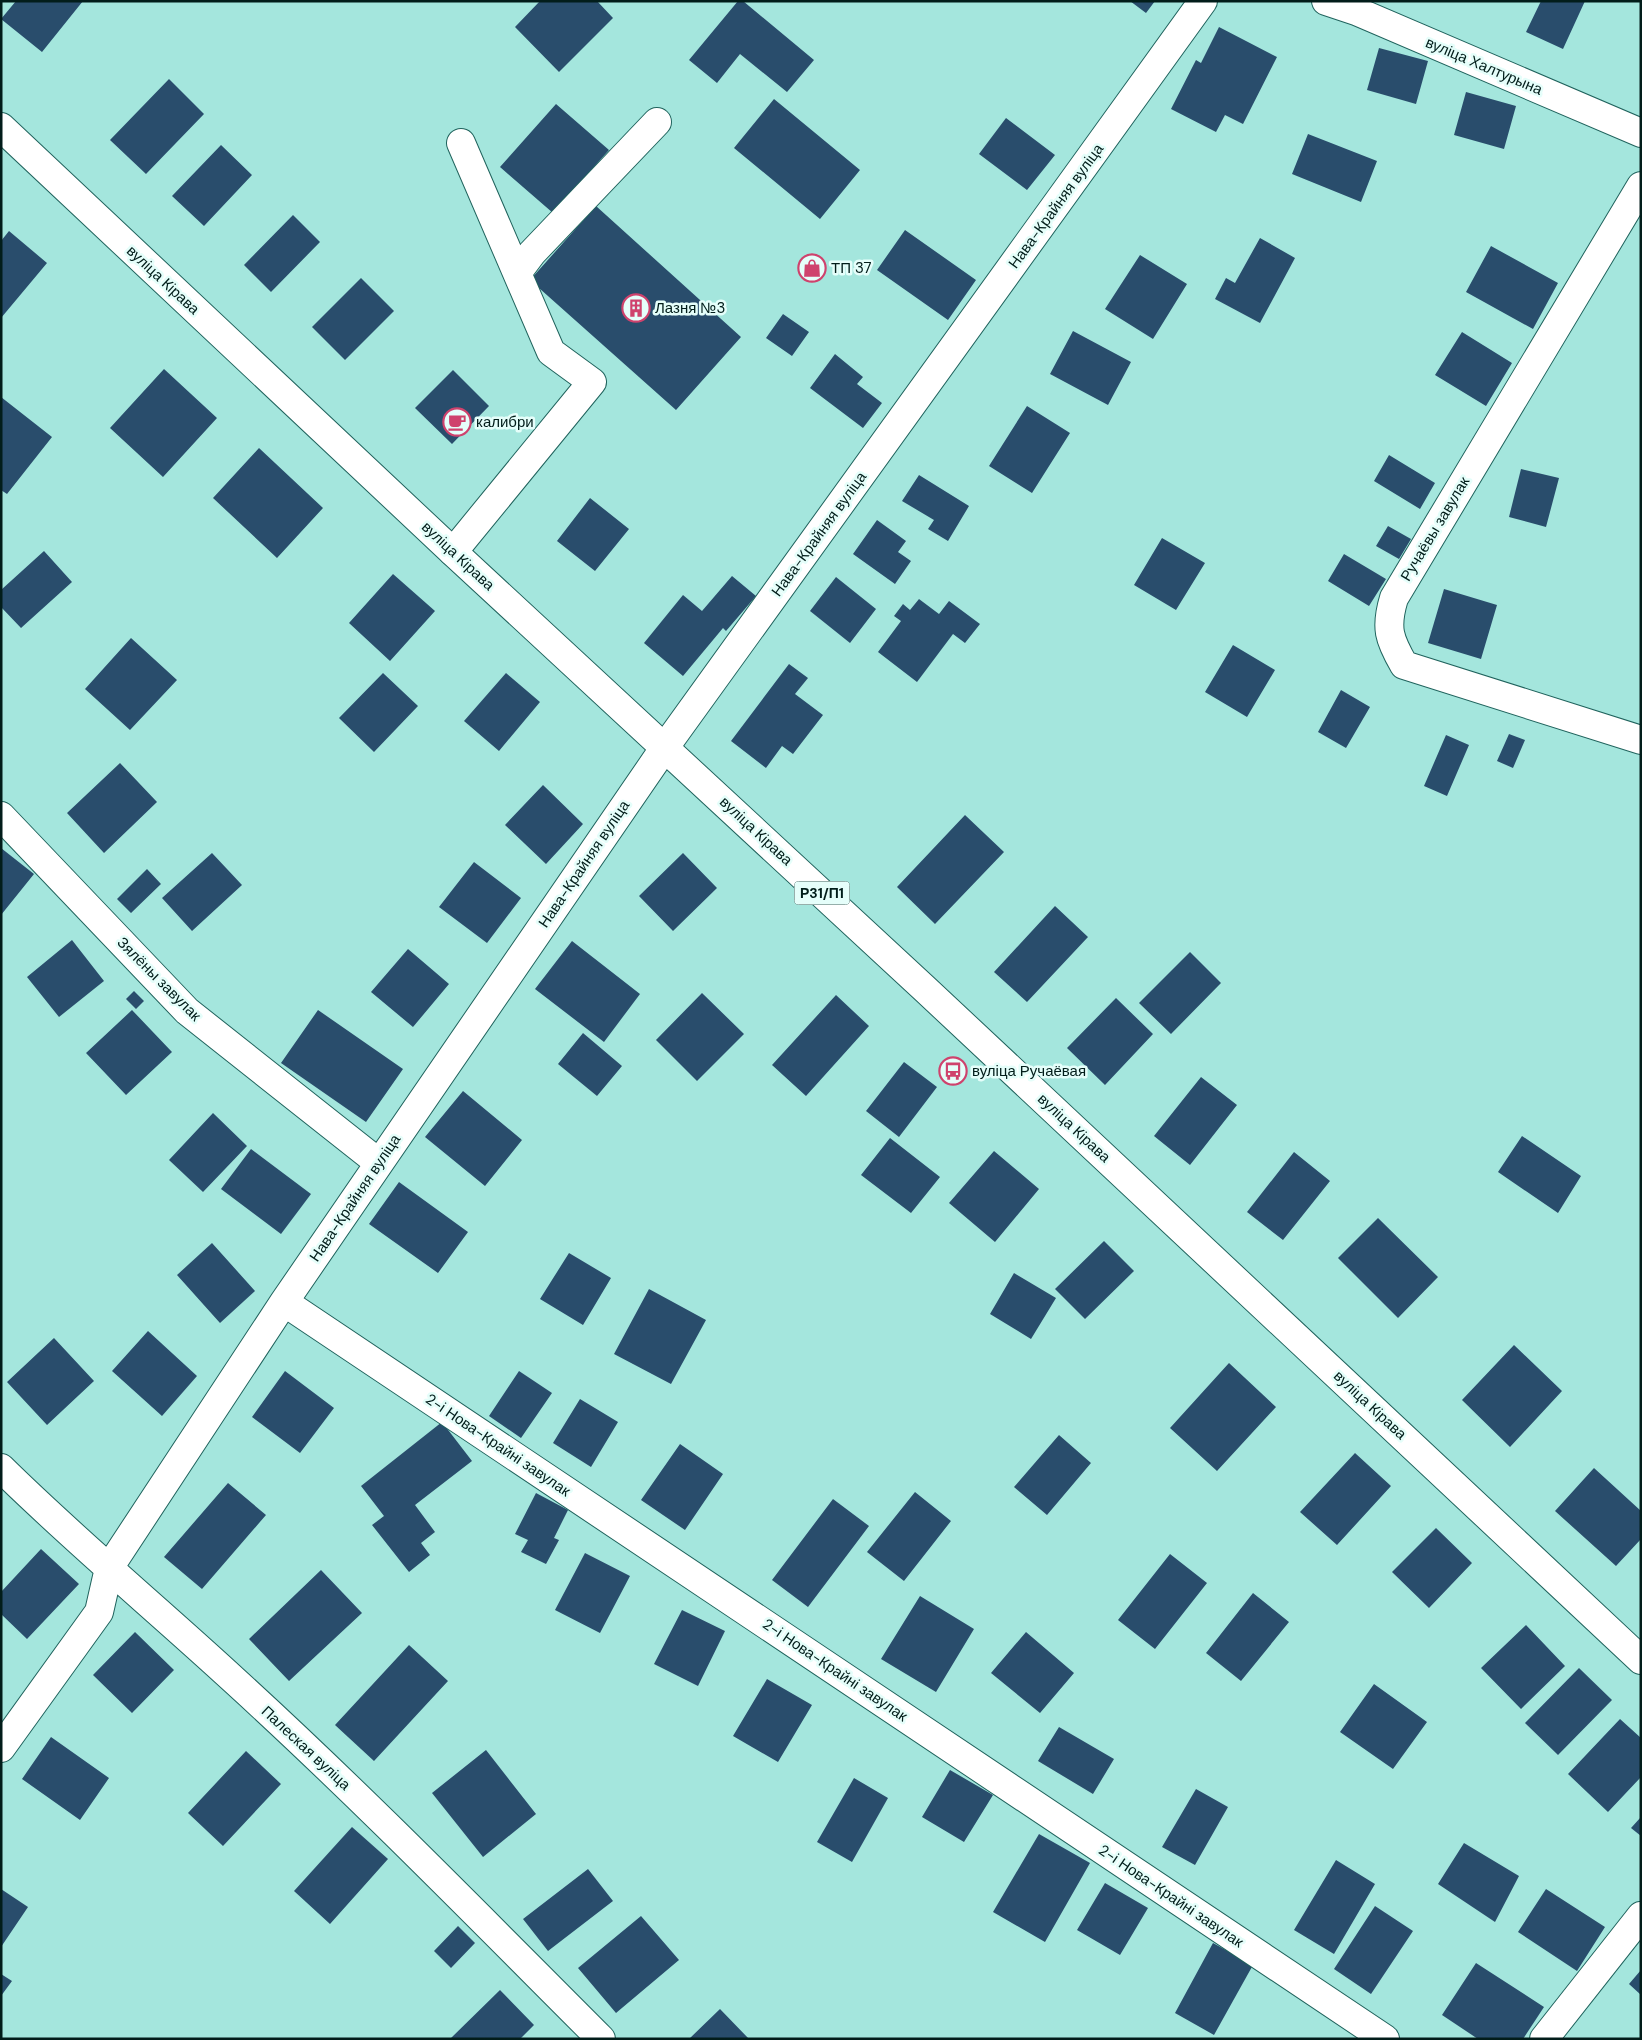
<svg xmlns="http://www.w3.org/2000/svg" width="1642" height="2040" viewBox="0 0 1642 2040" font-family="'DM Sans',sans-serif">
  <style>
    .building { fill: #294d6c }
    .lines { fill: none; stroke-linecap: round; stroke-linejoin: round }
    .minor-casing { stroke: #20635d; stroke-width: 30 }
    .major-casing { stroke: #20635d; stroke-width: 30 }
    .minor { stroke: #fff; stroke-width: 28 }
    .major { stroke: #fff; stroke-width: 28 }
    .labels { text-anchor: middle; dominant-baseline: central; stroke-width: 5; stroke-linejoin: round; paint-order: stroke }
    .shield { fill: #e5fefa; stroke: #46605d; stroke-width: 1 }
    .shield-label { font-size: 14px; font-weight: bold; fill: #021d1a }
    .street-label { font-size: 15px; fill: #021d1a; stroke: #e5fefa }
    .poi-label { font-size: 15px; fill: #021d1a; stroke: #e5fefa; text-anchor: start }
  </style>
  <rect width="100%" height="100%" fill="#a4e6dd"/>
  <!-- building -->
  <path class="building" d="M 16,1 L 83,1 L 42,52 L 1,19 Z
    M 540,1 L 597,1 L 613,18 L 559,72 L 515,27 Z
    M 738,1 L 743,1 L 814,60 L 787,92 L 740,54 L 717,83 L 689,60 Z
    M 1130,1 L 1155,1 L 1146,13 Z
    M 1541,1 L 1585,1 L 1563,49 L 1526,32 Z
    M 1219,27 L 1277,57 L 1243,124 L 1225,115 L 1216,132 L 1171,109 L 1196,60 L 1201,63 Z
    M 1379,48 L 1428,61 L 1416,104 L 1367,90 Z
    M 169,79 L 204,114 L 146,174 L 110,140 Z
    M 1466,92 L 1516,106 L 1504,149 L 1454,135 Z
    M 774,99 L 860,170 L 820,219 L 734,148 Z
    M 556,104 L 609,150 L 553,213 L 500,167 Z
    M 1006,118 L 1055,155 L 1027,190 L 979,154 Z
    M 1308,134 L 1377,161 L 1361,202 L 1292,174 Z
    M 221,145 L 252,175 L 204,226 L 172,196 Z
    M 596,206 L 741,337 L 676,410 L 530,280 Z
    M 293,215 L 320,242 L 271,292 L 244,265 Z
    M 905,230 L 976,280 L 948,320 L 877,270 Z
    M 9,231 L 47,263 L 1,318 L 1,241 Z
    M 1260,238 L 1295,258 L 1260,323 L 1215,299 L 1226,278 L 1235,283 Z
    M 1491,246 L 1558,283 L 1533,329 L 1466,292 Z
    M 1140,255 L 1187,284 L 1153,339 L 1105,309 Z
    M 361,278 L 394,311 L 345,360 L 312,327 Z
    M 783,314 L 809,332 L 792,356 L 766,338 Z
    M 1073,331 L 1131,362 L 1108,405 L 1050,374 Z
    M 1462,332 L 1512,363 L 1486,406 L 1435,375 Z
    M 835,354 L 863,377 L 857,384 L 882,403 L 863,428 L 810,388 Z
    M 164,369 L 217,418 L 163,477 L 110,428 Z
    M 453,370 L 489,406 L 452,444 L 415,408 Z
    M 1,397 L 52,437 L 7,494 L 1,490 Z
    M 1027,406 L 1070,433 L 1032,493 L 989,466 Z
    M 259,448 L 323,508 L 277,558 L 213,498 Z
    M 1389,455 L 1435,483 L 1420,509 L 1374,481 Z
    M 1521,469 L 1559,478 L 1546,527 L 1509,517 Z
    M 919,475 L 969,506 L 948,541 L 928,529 L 934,520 L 902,501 Z
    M 590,498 L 629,529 L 595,571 L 557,541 Z
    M 877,520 L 906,541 L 898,552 L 911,561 L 895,584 L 853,554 Z
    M 1388,526 L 1411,539 L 1399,559 L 1376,546 Z
    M 1162,538 L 1205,563 L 1176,610 L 1134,585 Z
    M 44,551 L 72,582 L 21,628 L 1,607 L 1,590 Z
    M 1344,554 L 1386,579 L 1369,606 L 1328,581 Z
    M 393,574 L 435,611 L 390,661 L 349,623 Z
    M 732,576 L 756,596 L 726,631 L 723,628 L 683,676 L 644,643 L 683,595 L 702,611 Z
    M 836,577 L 876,609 L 850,643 L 810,611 Z
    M 1444,589 L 1497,605 L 1481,659 L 1428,643 Z
    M 919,599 L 939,614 L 949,601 L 980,624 L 965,643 L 953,634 L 917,682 L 878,652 L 901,621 L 894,616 L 903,604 L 910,610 Z
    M 131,638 L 177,680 L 130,730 L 85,689 Z
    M 1233,645 L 1275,670 L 1247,717 L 1205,692 Z
    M 789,664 L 808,678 L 795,694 L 823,715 L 793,754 L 782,746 L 766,768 L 731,741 Z
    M 383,673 L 418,706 L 374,752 L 339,718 Z
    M 506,673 L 540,702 L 499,751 L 464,721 Z
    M 1341,690 L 1370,707 L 1346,748 L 1318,732 Z
    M 1509,734 L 1525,740 L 1513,768 L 1497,761 Z
    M 1446,735 L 1469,745 L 1447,796 L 1424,786 Z
    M 120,763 L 157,802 L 104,853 L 67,813 Z
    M 543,785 L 583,824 L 546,864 L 505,825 Z
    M 965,815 L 1004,852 L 935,924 L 897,887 Z
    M 1,848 L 34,874 L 1,915 Z
    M 212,853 L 242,885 L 192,931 L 162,898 Z
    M 683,853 L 717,888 L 673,931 L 639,896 Z
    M 474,862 L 521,898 L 487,943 L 439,907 Z
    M 147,869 L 161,884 L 131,913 L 117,899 Z
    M 1055,906 L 1088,937 L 1027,1002 L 994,972 Z
    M 72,940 L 104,981 L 59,1017 L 27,977 Z
    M 572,941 L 640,994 L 604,1042 L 535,989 Z
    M 408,949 L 449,984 L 413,1027 L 371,992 Z
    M 1190,952 L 1221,983 L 1171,1034 L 1139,1003 Z
    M 134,991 L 144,1001 L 136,1009 L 126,999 Z
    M 702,993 L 744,1034 L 697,1081 L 656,1040 Z
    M 836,995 L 869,1026 L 806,1096 L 772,1065 Z
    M 1116,998 L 1153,1034 L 1105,1085 L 1067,1048 Z
    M 132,1010 L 172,1052 L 126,1095 L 86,1053 Z
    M 318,1010 L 403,1069 L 366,1122 L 281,1063 Z
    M 583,1033 L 622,1066 L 597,1096 L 558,1064 Z
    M 904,1062 L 937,1087 L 899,1137 L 866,1111 Z
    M 1201,1077 L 1237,1105 L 1190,1165 L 1154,1136 Z
    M 463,1091 L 522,1140 L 485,1186 L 425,1137 Z
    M 213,1113 L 247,1146 L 203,1192 L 169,1160 Z
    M 1522,1136 L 1581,1176 L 1558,1213 L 1498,1172 Z
    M 890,1138 L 940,1177 L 911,1213 L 861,1175 Z
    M 251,1149 L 311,1194 L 281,1234 L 221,1189 Z
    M 994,1151 L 1039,1189 L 995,1242 L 949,1203 Z
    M 1294,1152 L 1330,1181 L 1283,1240 L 1247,1212 Z
    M 399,1182 L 468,1232 L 438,1273 L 369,1224 Z
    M 1378,1218 L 1438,1277 L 1398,1318 L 1338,1258 Z
    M 1104,1241 L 1134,1271 L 1085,1319 L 1055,1289 Z
    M 212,1243 L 255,1291 L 220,1323 L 177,1275 Z
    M 569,1253 L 611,1278 L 583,1325 L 540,1299 Z
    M 1014,1273 L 1056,1298 L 1031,1339 L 990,1314 Z
    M 649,1289 L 706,1320 L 671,1384 L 614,1354 Z
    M 148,1331 L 197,1376 L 162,1416 L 112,1371 Z
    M 54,1338 L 94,1381 L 47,1425 L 7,1382 Z
    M 1514,1345 L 1562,1391 L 1510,1447 L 1462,1400 Z
    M 1229,1363 L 1276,1407 L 1217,1471 L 1170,1428 Z
    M 285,1371 L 334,1408 L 300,1453 L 252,1417 Z
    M 519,1371 L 552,1393 L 521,1438 L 489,1416 Z
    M 580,1399 L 618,1422 L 591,1467 L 553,1443 Z
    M 442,1422 L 472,1461 L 415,1505 L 435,1532 L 421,1543 L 430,1555 L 409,1572 L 372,1525 L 384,1516 L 361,1486 Z
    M 1059,1435 L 1091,1463 L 1047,1515 L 1014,1487 Z
    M 680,1444 L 723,1474 L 685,1530 L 641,1500 Z
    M 1355,1453 L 1391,1486 L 1337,1545 L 1300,1512 Z
    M 1594,1468 L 1641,1511 L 1641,1539 L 1616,1566 L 1555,1511 Z
    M 228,1483 L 266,1515 L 202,1589 L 164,1557 Z
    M 915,1492 L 951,1521 L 904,1581 L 867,1552 Z
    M 536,1493 L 568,1510 L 554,1538 L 559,1540 L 546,1564 L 521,1552 L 528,1540 L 515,1534 Z
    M 833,1499 L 869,1526 L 808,1607 L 772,1580 Z
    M 1436,1528 L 1472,1563 L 1429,1608 L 1392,1572 Z
    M 41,1549 L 79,1584 L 27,1639 L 1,1614 L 1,1592 Z
    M 585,1553 L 630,1576 L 600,1633 L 555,1610 Z
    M 1170,1554 L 1207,1583 L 1155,1649 L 1118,1620 Z
    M 321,1570 L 362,1613 L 289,1681 L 249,1639 Z
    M 1253,1593 L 1289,1622 L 1241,1681 L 1206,1653 Z
    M 920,1596 L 974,1629 L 936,1692 L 881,1659 Z
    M 682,1610 L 725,1631 L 698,1686 L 654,1664 Z
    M 1526,1625 L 1565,1666 L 1521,1709 L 1481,1668 Z
    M 135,1632 L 174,1670 L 132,1713 L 93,1675 Z
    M 1026,1632 L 1074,1673 L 1040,1713 L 991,1673 Z
    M 409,1645 L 448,1681 L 374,1761 L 335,1725 Z
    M 1579,1668 L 1612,1700 L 1558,1755 L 1525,1723 Z
    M 767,1679 L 812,1705 L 778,1762 L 733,1736 Z
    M 1374,1684 L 1427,1722 L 1393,1769 L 1340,1732 Z
    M 1620,1719 L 1641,1738 L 1641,1777 L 1608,1812 L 1568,1774 Z
    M 1059,1727 L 1114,1759 L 1093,1794 L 1038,1761 Z
    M 51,1737 L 109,1778 L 80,1820 L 22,1779 Z
    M 486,1750 L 536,1814 L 483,1857 L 432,1793 Z
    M 246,1751 L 281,1784 L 223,1846 L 188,1813 Z
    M 950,1770 L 993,1795 L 964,1842 L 922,1817 Z
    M 854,1778 L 888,1798 L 852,1862 L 817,1842 Z
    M 1196,1789 L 1228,1807 L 1195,1865 L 1162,1847 Z
    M 1641,1817 L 1641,1836 L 1631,1828 Z
    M 352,1827 L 388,1859 L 330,1924 L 294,1891 Z
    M 1039,1834 L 1090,1863 L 1045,1942 L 993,1912 Z
    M 1464,1843 L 1519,1876 L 1495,1922 L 1438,1884 Z
    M 1336,1860 L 1375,1884 L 1334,1954 L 1294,1930 Z
    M 588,1869 L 613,1901 L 548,1951 L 523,1919 Z
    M 1105,1883 L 1148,1908 L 1120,1955 L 1077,1930 Z
    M 1,1889 L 28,1907 L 1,1947 Z
    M 1546,1889 L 1605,1927 L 1577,1971 L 1518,1932 Z
    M 1375,1906 L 1413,1931 L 1371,1994 L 1334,1969 Z
    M 641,1916 L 679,1960 L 616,2013 L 578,1968 Z
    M 458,1926 L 475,1943 L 451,1968 L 434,1951 Z
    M 1213,1943 L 1253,1965 L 1214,2035 L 1175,2013 Z
    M 1476,1963 L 1544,2007 L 1523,2039 L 1478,2039 L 1442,2015 Z
    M 1641,1970 L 1641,1995 L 1629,1984 Z
    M 1,1974 L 12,1981 L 1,1996 Z
    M 500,1990 L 534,2025 L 520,2039 L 450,2039 Z
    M 720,2009 L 749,2039 L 689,2039 Z"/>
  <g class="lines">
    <!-- minor casing -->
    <g class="minor-casing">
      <path id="minor" d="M 1326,1 L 1356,11 L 1641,133
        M 1641,186 L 1394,598 C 1385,628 1389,639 1404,665 L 1641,740
        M 517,273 L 532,253 L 657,122
        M 453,552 L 592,382 L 551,352 L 461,143
        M 1,816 L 187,1011 L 379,1163
        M 284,1302 L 1385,2039
        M 1,1468 C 76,1542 157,1609 235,1681 C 361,1796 480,1918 601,2039
        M 1,1748 L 99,1612 L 109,1568 L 284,1302 L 665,747 L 1203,1
        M 1544,2039 L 1641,1916"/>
    </g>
    <!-- major casing -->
    <g class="major-casing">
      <path id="major" d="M 1,127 L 453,552 L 925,989 L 1641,1660"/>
    </g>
    <!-- minor -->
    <use href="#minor" class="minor"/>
    <!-- major -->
    <use href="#major" class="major"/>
  </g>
  <!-- icons -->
  <defs>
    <g id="shop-ring" transform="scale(1.4375)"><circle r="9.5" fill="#e5fefa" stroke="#cf426d" stroke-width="1.5"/><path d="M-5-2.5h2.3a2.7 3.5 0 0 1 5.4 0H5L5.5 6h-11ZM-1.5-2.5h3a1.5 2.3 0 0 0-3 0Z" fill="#cf426d"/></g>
    <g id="building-ring" transform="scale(1.4375)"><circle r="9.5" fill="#e5fefa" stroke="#cf426d" stroke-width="1.5"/><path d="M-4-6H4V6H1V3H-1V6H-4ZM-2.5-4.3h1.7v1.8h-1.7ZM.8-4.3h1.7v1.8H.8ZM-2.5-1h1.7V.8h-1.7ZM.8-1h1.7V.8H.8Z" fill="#cf426d"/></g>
    <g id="cafe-ring" transform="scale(1.4375)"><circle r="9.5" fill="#e5fefa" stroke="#cf426d" stroke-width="1.5"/><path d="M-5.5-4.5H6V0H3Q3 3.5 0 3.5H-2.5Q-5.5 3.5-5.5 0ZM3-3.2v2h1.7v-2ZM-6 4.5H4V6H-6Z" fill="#cf426d"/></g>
    <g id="bus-ring" transform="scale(1.4375)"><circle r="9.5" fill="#e5fefa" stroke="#cf426d" stroke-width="1.5"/><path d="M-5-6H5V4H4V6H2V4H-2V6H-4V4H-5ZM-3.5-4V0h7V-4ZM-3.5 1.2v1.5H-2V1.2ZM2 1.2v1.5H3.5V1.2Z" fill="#cf426d"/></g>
  </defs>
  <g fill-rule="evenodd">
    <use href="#shop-ring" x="812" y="268"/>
    <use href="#building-ring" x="636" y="308"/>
    <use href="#cafe-ring" x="457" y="422"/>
    <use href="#bus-ring" x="953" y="1071"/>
  </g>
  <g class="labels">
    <!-- shield labels -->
    <rect class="shield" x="794.5" y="881.5" width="55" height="23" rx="4"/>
    <g class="shield-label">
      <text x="822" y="893">Р31/П1</text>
    </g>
    <!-- street labels -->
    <g class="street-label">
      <text transform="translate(1484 66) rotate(23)">вуліца Халтурына</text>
      <text transform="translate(1056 206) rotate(-54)">Нава-Крайняя вуліца</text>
      <text transform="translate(163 280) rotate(43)">вуліца Кірава</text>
      <text transform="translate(1435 529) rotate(-59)">Ручаёвы завулак</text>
      <text transform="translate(819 534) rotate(-54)">Нава-Крайняя вуліца</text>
      <text transform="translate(458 556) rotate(43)">вуліца Кірава</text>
      <text transform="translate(756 831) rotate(43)">вуліца Кірава</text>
      <text transform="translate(584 864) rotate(-56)">Нава-Крайняя вуліца</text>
      <text transform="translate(159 979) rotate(45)">Зялёны завулак</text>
      <text transform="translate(1074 1128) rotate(43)">вуліца Кірава</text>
      <text transform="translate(355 1198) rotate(-56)">Нава-Крайняя вуліца</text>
      <text transform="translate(1370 1405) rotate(43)">вуліца Кірава</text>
      <text transform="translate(498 1445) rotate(34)">2-і Нова-Крайні завулак</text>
      <text transform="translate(835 1670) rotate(34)">2-і Нова-Крайні завулак</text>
      <text transform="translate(306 1748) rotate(43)">Палеская вуліца</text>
      <text transform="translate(1171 1896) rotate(34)">2-і Нова-Крайні завулак</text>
    </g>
    <!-- poi labels -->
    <g class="poi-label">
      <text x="831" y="268">ТП 37</text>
      <text x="655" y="308">Лазня №3</text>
      <text x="476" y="422">калибри</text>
      <text x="972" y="1071">вуліца Ручаёвая</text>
    </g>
  </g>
  <!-- border -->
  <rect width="1642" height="2040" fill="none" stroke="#021d1a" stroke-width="5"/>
</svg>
